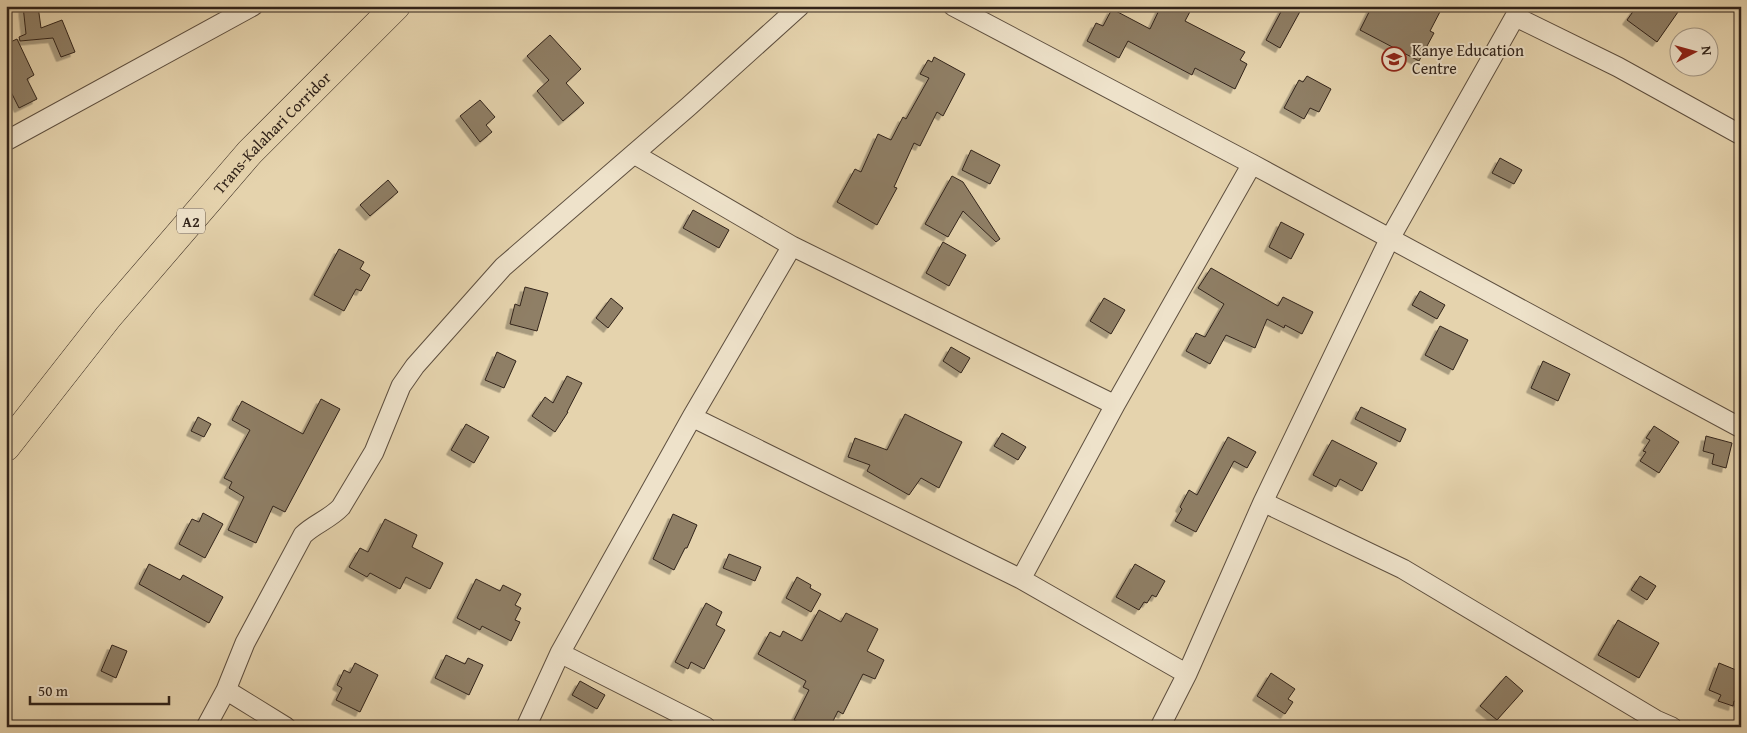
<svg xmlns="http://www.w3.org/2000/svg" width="1747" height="733" viewBox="0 0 1747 733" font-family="'Gentium Book Plus',serif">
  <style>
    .building { fill: #8f7f66; stroke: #31231a; filter: url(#shadow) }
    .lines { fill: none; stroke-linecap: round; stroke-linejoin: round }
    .minor-casing { stroke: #5e4f3f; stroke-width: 21 }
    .trunk-casing { stroke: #31231a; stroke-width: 29 }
    .minor { stroke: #eee2ca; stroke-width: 19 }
    .trunk { stroke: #e5d3ad; stroke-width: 28 }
    .labels { text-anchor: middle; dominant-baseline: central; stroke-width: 4; stroke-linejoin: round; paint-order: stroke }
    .shield { fill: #eee2ca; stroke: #6a5c4f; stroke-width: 1 }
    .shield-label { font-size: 15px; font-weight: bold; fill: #31231a }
    .poi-label { font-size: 16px; fill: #31231a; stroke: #eee2ca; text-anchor: start }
    .street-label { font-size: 16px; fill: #31231a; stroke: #eee2ca }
  </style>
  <defs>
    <filter id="shadow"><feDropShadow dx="-4.5" dy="4.5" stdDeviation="0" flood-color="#0004"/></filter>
  </defs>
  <rect width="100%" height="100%" fill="#e5d3ad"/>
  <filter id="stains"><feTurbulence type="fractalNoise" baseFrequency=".004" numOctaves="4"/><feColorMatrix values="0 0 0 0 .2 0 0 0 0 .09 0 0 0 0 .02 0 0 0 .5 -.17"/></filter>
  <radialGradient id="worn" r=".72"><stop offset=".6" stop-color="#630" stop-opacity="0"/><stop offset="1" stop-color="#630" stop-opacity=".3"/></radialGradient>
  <!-- building -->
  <path class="building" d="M 23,6 L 38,6 L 41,28 L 62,20 L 75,52 L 61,57 L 53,38 L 20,41 L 19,37 L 26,34 Z
    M 1161,6 L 1193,6 L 1185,21 L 1245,52 L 1240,60 L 1247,64 L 1235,89 L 1195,68 L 1192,75 L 1128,41 L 1119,58 L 1087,41 L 1096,23 L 1103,26 L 1112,9 L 1150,29 Z
    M 1284,6 L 1303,6 L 1280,48 L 1266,40 Z
    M 1372,6 L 1443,6 L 1430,31 L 1434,33 L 1419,61 L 1360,30 Z
    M 1637,6 L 1670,6 L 1678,12 L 1657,42 L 1627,20 Z
    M 550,35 L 581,69 L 566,83 L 584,103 L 563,121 L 537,91 L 549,80 L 527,56 Z
    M 17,39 L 34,75 L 27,79 L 37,99 L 19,108 L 6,82 L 6,44 Z
    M 934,57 L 965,74 L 943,116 L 937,112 L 920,146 L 914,143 L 894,187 L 897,188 L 877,225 L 837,202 L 855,169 L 861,172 L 878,134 L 891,140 L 903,117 L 906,119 L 929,78 L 920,74 L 928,60 L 932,62 Z
    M 1307,76 L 1331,89 L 1319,112 L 1310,108 L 1304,119 L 1284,108 L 1299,80 L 1303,82 Z
    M 480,100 L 495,117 L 486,125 L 492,132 L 480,142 L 460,116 Z
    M 971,150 L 1000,165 L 990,184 L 962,170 Z
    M 1500,158 L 1522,170 L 1514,184 L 1492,173 Z
    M 952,176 L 963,182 L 1000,239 L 996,242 L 963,211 L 948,237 L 925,224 Z
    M 388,180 L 398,192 L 370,216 L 360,205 Z
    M 693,210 L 729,230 L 719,248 L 683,228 Z
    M 1281,222 L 1304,234 L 1291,259 L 1269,247 Z
    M 943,242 L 966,255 L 949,286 L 926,273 Z
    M 339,249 L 364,262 L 360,269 L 370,275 L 361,291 L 356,289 L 344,311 L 314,295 Z
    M 1211,268 L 1278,306 L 1283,297 L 1313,312 L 1302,334 L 1285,325 L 1284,328 L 1267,319 L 1255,348 L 1226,335 L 1210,364 L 1186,351 L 1196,333 L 1205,337 L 1224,304 L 1198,288 Z
    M 525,287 L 548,293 L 537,331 L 510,324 L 515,304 L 520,306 Z
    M 1420,291 L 1445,305 L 1437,319 L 1412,305 Z
    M 611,298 L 623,308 L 608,328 L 596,318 Z
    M 1104,298 L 1125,310 L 1111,334 L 1090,321 Z
    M 1440,326 L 1468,340 L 1453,370 L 1425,355 Z
    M 951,347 L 970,358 L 961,373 L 943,361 Z
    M 497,352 L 516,361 L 504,388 L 485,380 Z
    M 1543,361 L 1570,374 L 1558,401 L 1531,388 Z
    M 567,376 L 582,383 L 567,412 L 568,412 L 555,432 L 532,416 L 545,397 L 553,403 Z
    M 321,399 L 340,409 L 285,512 L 273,506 L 256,543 L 228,530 L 244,497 L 229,488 L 232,482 L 224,478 L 250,430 L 232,420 L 242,401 L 303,434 Z
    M 1361,407 L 1406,429 L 1400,442 L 1355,419 Z
    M 905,414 L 962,442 L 939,488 L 921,478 L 909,495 L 867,471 L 870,465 L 848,457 L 855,438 L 887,450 Z
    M 198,417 L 211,424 L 204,437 L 191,431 Z
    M 466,424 L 489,437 L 474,463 L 451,450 Z
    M 1654,426 L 1679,442 L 1659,473 L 1640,461 L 1646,452 L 1643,451 L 1650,440 L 1646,438 Z
    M 1002,433 L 1026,447 L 1018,460 L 994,446 Z
    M 1706,436 L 1732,443 L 1726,468 L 1712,464 L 1714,454 L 1703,451 Z
    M 1228,437 L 1256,452 L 1247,468 L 1234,461 L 1196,532 L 1175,521 L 1182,509 L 1180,507 L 1189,490 L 1197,495 Z
    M 1332,440 L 1377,463 L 1362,491 L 1340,479 L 1336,487 L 1313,475 Z
    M 203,513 L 223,524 L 205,558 L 179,544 L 192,519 L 199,522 Z
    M 673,514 L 697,525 L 687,548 L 685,548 L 674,570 L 653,559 Z
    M 385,519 L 417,535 L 412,547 L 443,563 L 430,589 L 406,577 L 400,589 L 370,573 L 367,577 L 349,567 L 360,548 L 368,552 Z
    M 729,554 L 761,567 L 755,581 L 723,568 Z
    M 149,564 L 180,580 L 183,575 L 223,597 L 209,623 L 139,584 Z
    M 1135,564 L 1165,581 L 1156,597 L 1152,595 L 1147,603 L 1144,602 L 1139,610 L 1116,597 Z
    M 1640,576 L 1656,586 L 1647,600 L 1631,590 Z
    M 797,577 L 811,585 L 810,588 L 821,594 L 811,612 L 786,598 Z
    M 476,579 L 500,591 L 503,585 L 521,594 L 515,605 L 521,608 L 515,620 L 520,622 L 511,641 L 482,626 L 480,630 L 457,618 Z
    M 706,603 L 722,612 L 716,625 L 725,630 L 704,669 L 691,662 L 688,669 L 675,662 Z
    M 819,610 L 841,622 L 846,613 L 878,629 L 867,651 L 884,660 L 875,679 L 863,674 L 843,714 L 838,711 L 830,727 L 808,727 L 794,720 L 809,690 L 803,687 L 806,681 L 758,654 L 770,632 L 780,637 L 783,631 L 802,641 Z
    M 1618,620 L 1659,643 L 1639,678 L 1598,655 Z
    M 112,645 L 127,651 L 116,678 L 101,671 Z
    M 446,655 L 465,664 L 468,658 L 483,665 L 469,695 L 435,678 Z
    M 355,663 L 378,675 L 360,712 L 336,700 L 342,688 L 337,685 L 344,670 L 350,673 Z
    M 1719,663 L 1741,672 L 1741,703 L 1734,701 L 1733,706 L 1718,701 L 1721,695 L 1709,690 Z
    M 1271,673 L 1295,689 L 1288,699 L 1293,702 L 1285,714 L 1257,696 Z
    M 1506,676 L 1523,691 L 1497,720 L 1480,706 Z
    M 580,681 L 605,695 L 597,709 L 572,695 Z"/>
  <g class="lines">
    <!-- minor casing -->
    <g class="minor-casing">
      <path id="minor" d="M 953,6 L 1252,164 L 1741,428
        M 1516,17 L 1618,67 L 1741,135
        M 6,141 L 253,6
        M 634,154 L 792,246 L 1115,405
        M 692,417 L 1021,579 L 1187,674
        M 1263,502 L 1403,569 L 1656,720 L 1672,727
        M 1021,579 L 1115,405 L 1252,164
        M 560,653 L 706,727
        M 226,690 L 286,727
        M 206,727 L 226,690 L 245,643 L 303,535 C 314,524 330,519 341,507 L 374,452 L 401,386 L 415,366 L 503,267 L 688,107 L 800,6
        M 526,727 L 560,653 L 692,417 L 792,246
        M 1160,727 L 1187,674 L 1263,502 L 1389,240 L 1521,6"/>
    </g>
    <!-- trunk casing -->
    <g class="trunk-casing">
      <g id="trunk">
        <path id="s1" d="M 6,447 L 108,317 L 250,152 L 396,6"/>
      </g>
    </g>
    <!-- minor -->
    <use href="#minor" class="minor"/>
    <!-- trunk -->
    <use href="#trunk" class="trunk"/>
  </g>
  <!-- icons -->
  <defs>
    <g id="school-ring" transform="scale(1.25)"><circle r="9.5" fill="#eee2ca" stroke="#8f2418" stroke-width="1.5"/><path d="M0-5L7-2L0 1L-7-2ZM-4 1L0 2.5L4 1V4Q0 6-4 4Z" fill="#8f2418"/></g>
  </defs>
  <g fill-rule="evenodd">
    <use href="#school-ring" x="1394" y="59"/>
  </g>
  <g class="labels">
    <!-- shield labels -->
    <rect class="shield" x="177" y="208.5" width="28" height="25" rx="4"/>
    <g class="shield-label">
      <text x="191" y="221">A2</text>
    </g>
    <!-- poi labels -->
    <g class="poi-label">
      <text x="1412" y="50">Kanye Education<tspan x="1412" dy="18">Centre</tspan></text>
    </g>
    <!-- street labels -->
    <g class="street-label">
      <text stroke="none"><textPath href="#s1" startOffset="412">Trans-Kalahari Corridor</textPath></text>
    </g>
  </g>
  <!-- margin -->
  <rect width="1747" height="733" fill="none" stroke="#e5d3ad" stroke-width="25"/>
  <rect x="8" y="8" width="1732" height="718" fill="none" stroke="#31231a" stroke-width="2.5"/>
  <rect x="12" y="12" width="1722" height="708" fill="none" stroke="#31231a"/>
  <!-- north arrow -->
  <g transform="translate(1694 52) rotate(84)"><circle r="24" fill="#eee2ca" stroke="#a29684"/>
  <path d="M0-4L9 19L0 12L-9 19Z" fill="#8f2418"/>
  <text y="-8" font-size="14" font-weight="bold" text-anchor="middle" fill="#31231a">N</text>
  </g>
  <!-- scale -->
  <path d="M30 696v8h139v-8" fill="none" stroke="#31231a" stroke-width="2.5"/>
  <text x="38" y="696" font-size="15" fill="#31231a" stroke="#eee2ca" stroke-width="4" paint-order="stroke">50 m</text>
  <rect width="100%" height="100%" filter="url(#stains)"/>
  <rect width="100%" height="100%" fill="url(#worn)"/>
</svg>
